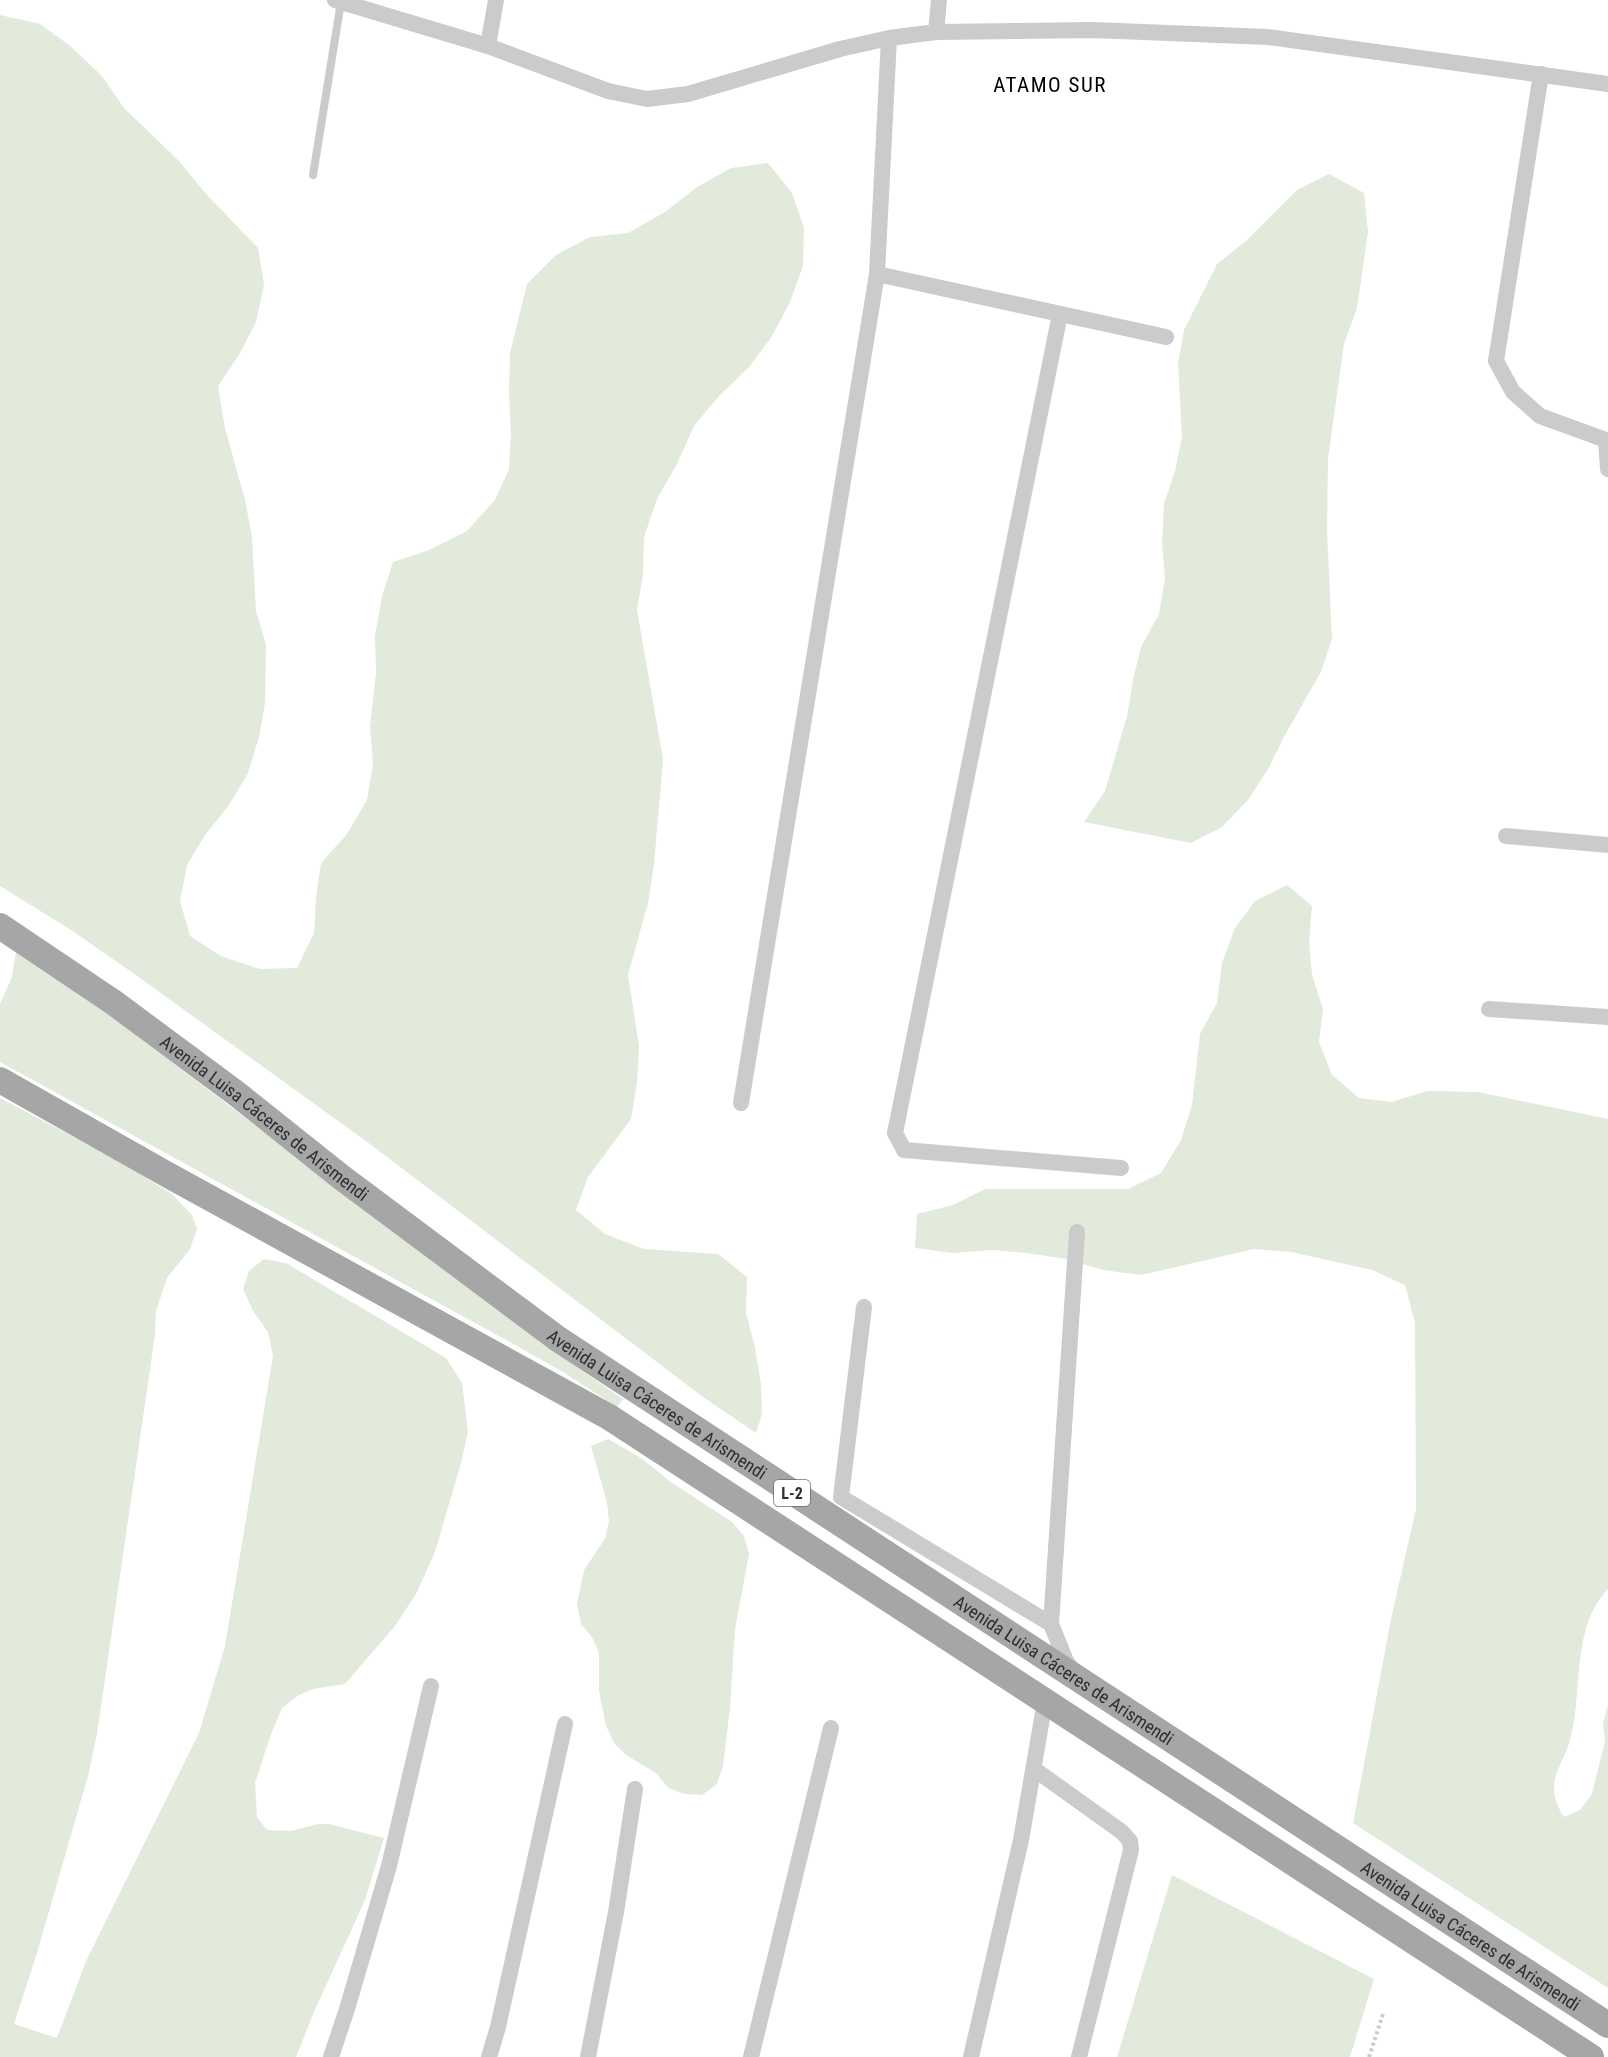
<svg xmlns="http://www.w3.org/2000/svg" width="1608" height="2057" viewBox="0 0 1608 2057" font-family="'Roboto Condensed',sans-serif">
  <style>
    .green { fill: #e2eadc }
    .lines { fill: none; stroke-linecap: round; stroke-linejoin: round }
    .path { stroke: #cbcbcb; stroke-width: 4; stroke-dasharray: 3 3; stroke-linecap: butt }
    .service { stroke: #cbcbcb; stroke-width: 8 }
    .minor { stroke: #cbcbcb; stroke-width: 16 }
    .primary { stroke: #a6a6a6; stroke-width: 26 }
    .labels { text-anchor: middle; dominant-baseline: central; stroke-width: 6; stroke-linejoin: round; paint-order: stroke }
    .shield { fill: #fff; stroke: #6d6d6d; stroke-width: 1.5 }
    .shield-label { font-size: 16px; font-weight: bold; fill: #2e2e2e }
    .street-label { font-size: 18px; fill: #2e2e2e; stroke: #fff }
    .quarter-label { font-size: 21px; letter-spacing: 1.5px; fill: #000; stroke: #fff }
  </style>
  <rect width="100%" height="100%" fill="#fff"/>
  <!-- green -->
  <path class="green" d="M 0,15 L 40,24 L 69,45 L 102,76 L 124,108 L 178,160 L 207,195 L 258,248 L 264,285 L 256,322 L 239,355 L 218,386 L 225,428 L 245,500 L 252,537 L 256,611 L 266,645 L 265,703 L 259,737 L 248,773 L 229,805 L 205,835 L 187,865 L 180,901 L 190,936 L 221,956 L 260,969 L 297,968 L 314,933 L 316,898 L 321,863 L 347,834 L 367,800 L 373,763 L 370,727 L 376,673 L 375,636 L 382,596 L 393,562 L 429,550 L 467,531 L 495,500 L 509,469 L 511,434 L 509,393 L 510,353 L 527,284 L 556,255 L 590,237 L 628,233 L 665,212 L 697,187 L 731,168 L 768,163 L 792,193 L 804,228 L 803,266 L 790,302 L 772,336 L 750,366 L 719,396 L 694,426 L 677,464 L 657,499 L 644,537 L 643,574 L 637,610 L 663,759 L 654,865 L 648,903 L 628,975 L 639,1046 L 637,1083 L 631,1119 L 588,1177 L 576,1210 L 605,1234 L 644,1249 L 718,1254 L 747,1277 L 746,1313 L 755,1347 L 761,1385 L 762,1414 L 756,1433 L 703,1397 L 370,1144 L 133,973 L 71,930 L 0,886 Z
    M 1329,174 L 1364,193 L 1368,232 L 1357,308 L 1344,344 L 1328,458 L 1327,530 L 1332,639 L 1321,672 L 1285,735 L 1268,769 L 1248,800 L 1222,827 L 1191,843 L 1084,822 L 1105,791 L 1127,716 L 1133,680 L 1141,647 L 1159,614 L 1165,579 L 1162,543 L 1164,504 L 1175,471 L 1182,437 L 1178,364 L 1184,330 L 1217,264 L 1247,240 L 1297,190 Z
    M 1287,885 L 1312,906 L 1309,941 L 1312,975 L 1323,1009 L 1319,1042 L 1332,1075 L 1359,1098 L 1392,1102 L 1427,1091 L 1478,1092 L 1608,1119 L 1608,1589 C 1570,1629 1584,1691 1570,1740 C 1566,1757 1554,1770 1554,1788 C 1554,1800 1558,1807 1564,1817 L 1580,1810 L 1592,1794 L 1605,1741 L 1603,1723 L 1608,1705 L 1608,1988 L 1353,1823 L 1391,1619 L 1416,1509 L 1415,1323 L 1405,1285 L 1372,1270 L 1291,1252 L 1254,1249 L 1141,1275 L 1103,1270 L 1066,1259 L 1027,1253 L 992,1250 L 952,1253 L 915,1248 L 917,1214 L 953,1205 L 985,1189 L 1128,1189 L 1161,1173 L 1181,1140 L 1192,1105 L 1200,1034 L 1217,1003 L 1222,963 L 1235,928 L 1255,901 Z
    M 16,952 L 82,994 L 542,1343 L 623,1399 L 617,1407 L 563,1372 L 506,1340 L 0,1062 L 0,1004 L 12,977 Z
    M 0,1098 L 117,1160 L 172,1194 L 192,1215 L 197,1229 L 190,1249 L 167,1278 L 156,1311 L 155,1335 L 97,1734 L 88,1776 L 37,1953 L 14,2024 L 57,2038 L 86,1961 L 199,1733 L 225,1646 L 273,1356 L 268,1332 L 253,1311 L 243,1289 L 249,1271 L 264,1259 L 286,1263 L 446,1358 L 462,1383 L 468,1432 L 461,1463 L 435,1552 L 416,1594 L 395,1626 L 345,1684 L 313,1689 L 299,1695 L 282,1708 L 271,1734 L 255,1783 L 257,1817 L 267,1830 L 291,1831 L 318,1824 L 329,1824 L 384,1838 L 365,1900 L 314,2012 L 296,2057 L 0,2057 Z
    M 608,1439 L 641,1458 L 671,1482 L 732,1522 L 744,1536 L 749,1554 L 735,1629 L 730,1708 L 723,1766 L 717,1784 L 702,1795 L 685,1794 L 668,1788 L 656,1773 L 626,1755 L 614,1743 L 606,1726 L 599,1691 L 599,1653 L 592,1637 L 581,1624 L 577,1604 L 584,1570 L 605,1539 L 609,1521 L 607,1503 L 591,1446 Z
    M 1172,1875 L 1374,1979 L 1350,2057 L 1117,2057 Z"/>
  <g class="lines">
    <!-- path -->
    <path class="path" d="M 1369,2057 L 1383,2014"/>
    <!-- service -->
    <path class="service" d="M 313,175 L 341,2"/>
    <!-- minor -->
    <path class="minor" d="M 335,0 L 488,46 L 608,91 L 647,99 L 688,94 L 840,49 L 889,38 L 936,32 L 1093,30 L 1268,37 L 1608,84
      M 936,32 L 939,0
      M 488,46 L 496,0
      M 1541,74 L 1496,361 L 1513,392 L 1540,416 L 1606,440 L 1608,469
      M 877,274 L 1166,337
      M 1060,314 L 895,1133 L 904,1150 L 1121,1168
      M 1506,836 L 1608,845
      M 1489,1009 L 1608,1017
      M 741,1103 L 877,274 L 889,38
      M 864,1307 L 841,1497 L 1051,1624 L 1077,1232
      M 1051,1624 L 1066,1661 L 1074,1672
      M 1034,1769 L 1122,1832 L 1130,1841 L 1131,1850 L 1079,2057
      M 331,2057 L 347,2009 L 389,1866 L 431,1686
      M 489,2057 L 498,2027 L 565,1724
      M 588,2057 L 616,1912 L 635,1789
      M 751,2057 L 831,1728
      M 971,2057 L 1021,1840 L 1045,1701"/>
    <!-- primary -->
    <g class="primary">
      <path id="s1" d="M 0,926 L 113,1002 L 237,1094 L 341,1177 L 558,1339 L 1608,2025"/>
      <path d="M 0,1080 L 168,1175 L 609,1417 L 1591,2057"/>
    </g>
  </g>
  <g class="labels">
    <!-- shield labels -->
    <rect class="shield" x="774" y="1480" width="36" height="26" rx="4.5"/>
    <g class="shield-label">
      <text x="792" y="1493">L-2</text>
    </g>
    <!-- street labels -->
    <g class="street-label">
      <text stroke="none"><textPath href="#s1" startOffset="327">Avenida Luisa Cáceres de Arismendi</textPath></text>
      <text stroke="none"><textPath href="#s1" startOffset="813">Avenida Luisa Cáceres de Arismendi</textPath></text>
      <text stroke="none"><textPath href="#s1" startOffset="1299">Avenida Luisa Cáceres de Arismendi</textPath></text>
      <text stroke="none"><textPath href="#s1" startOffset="1785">Avenida Luisa Cáceres de Arismendi</textPath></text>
    </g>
    <!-- quarter labels -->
    <g class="quarter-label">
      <text x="1050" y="85">ATAMO SUR</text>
    </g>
  </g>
</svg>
